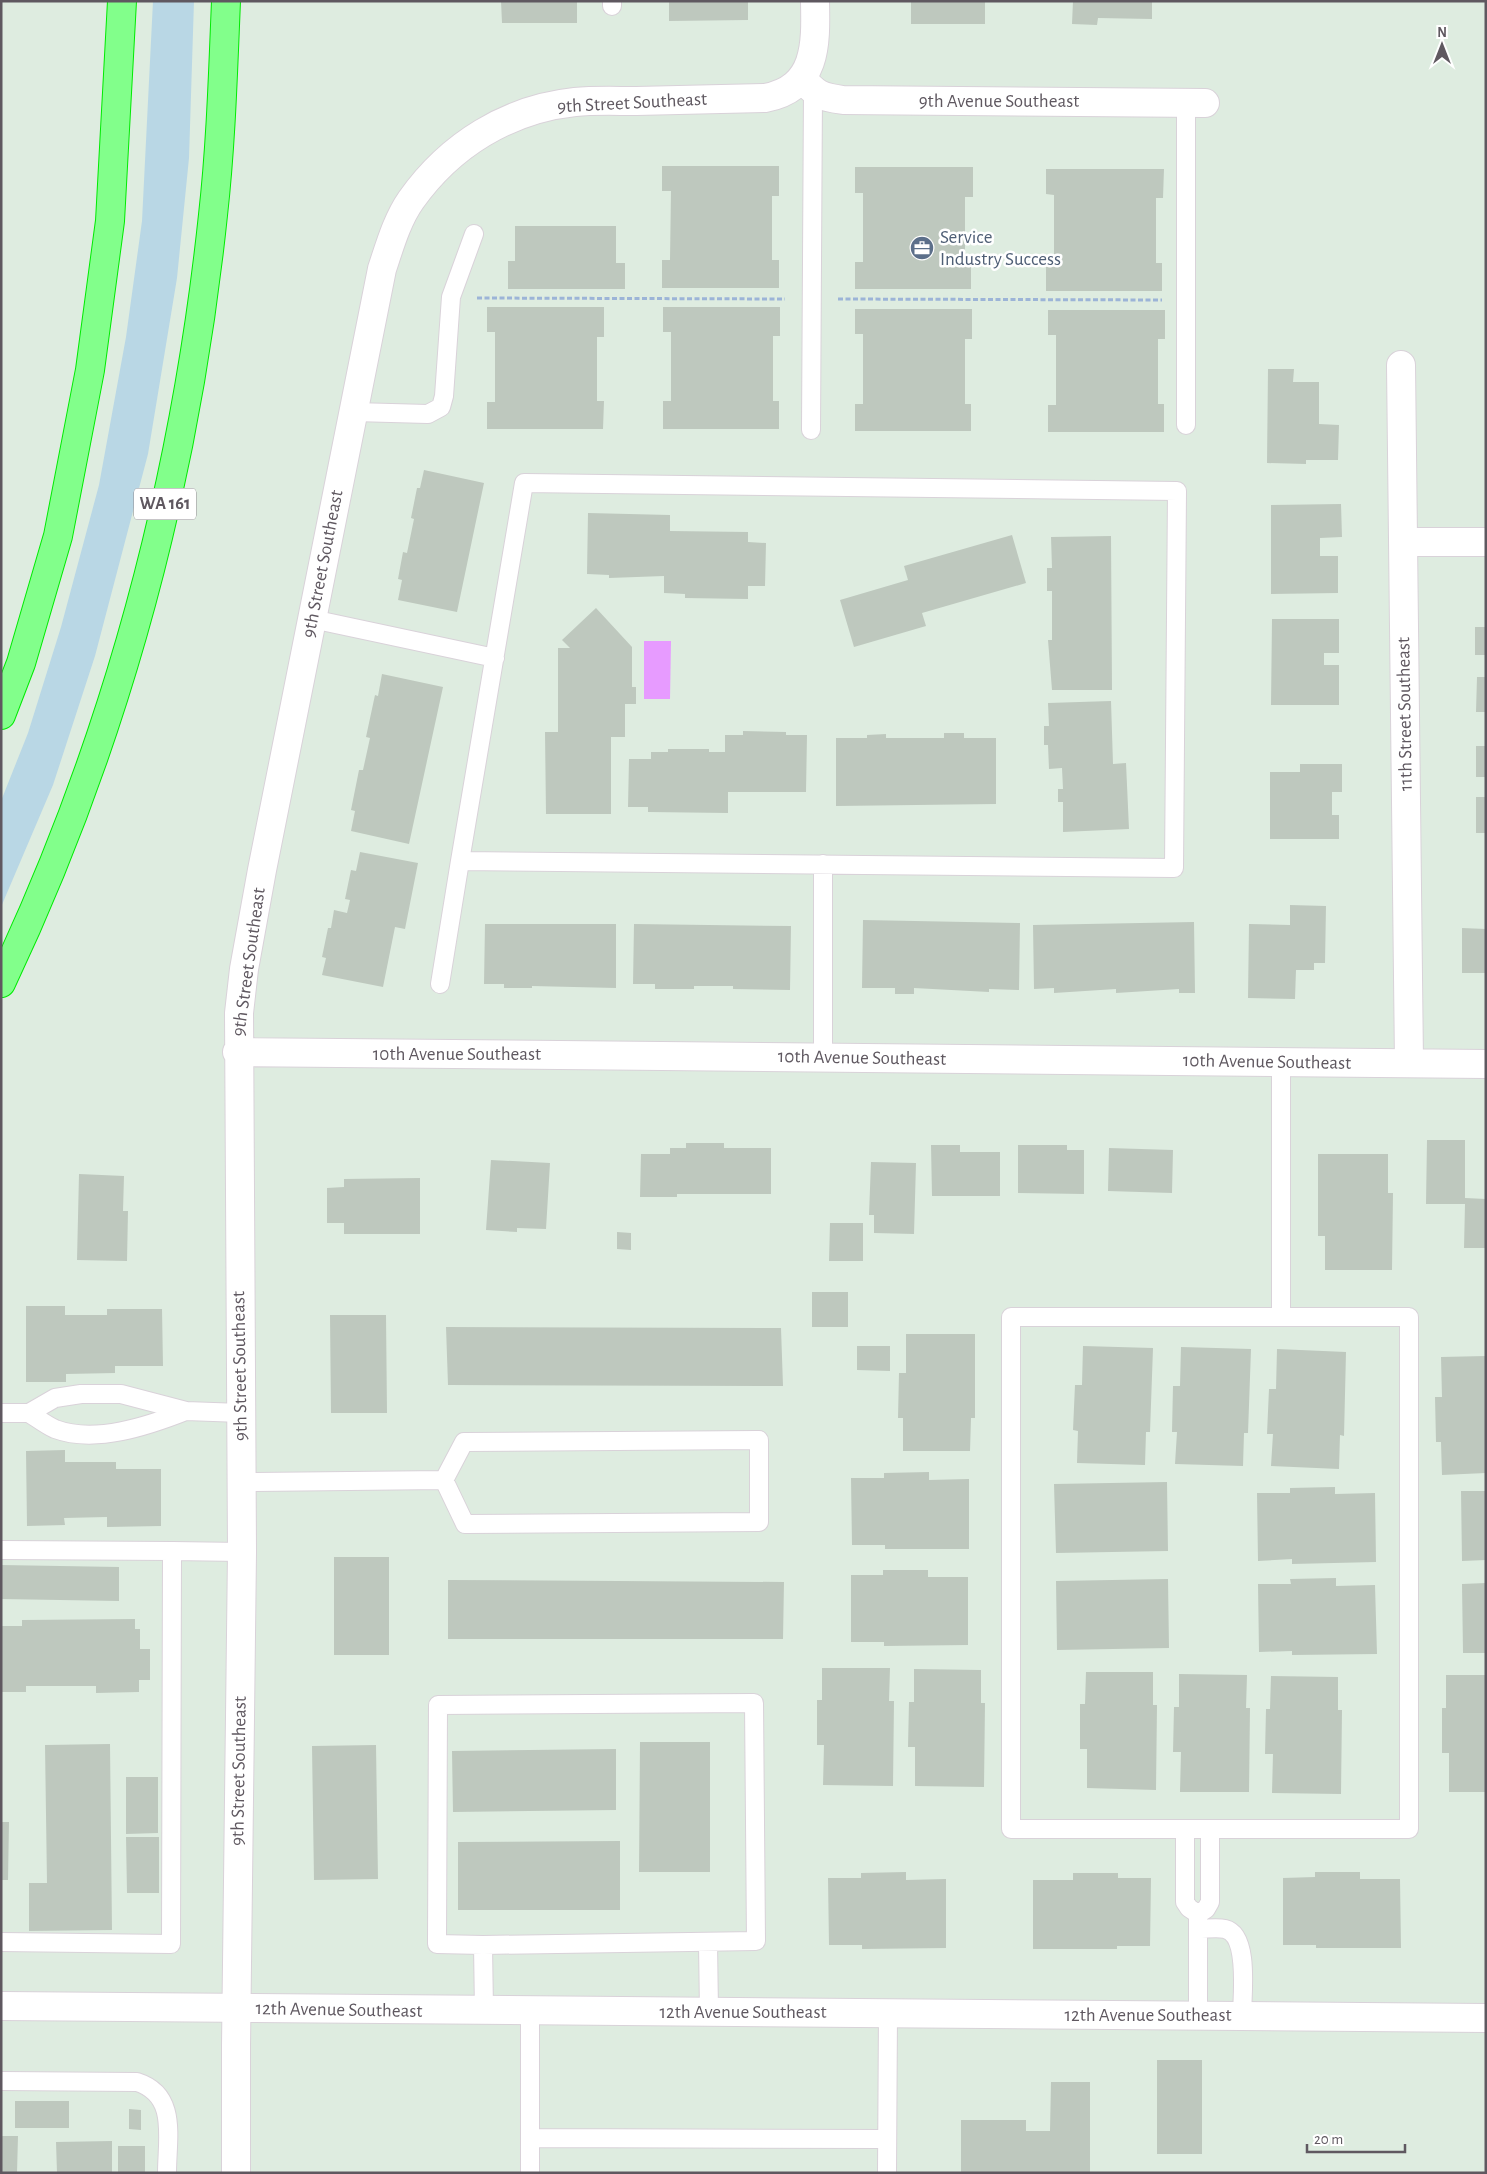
<svg xmlns="http://www.w3.org/2000/svg" width="1487" height="2174" viewBox="0 0 1487 2174" font-family="'Alegreya Sans',sans-serif">
  <style>
    .green { fill: #b9d7e5 }
    .water { fill: #e79bff }
    .building { fill: #bec8be }
    .lines { fill: none; stroke-linecap: round; stroke-linejoin: round }
    .lane-casing { stroke: #d9d2d9; stroke-width: 20 }
    .street-casing { stroke: #d9d2d9; stroke-width: 30 }
    .highway-casing { stroke: #00ea03; stroke-width: 30 }
    .path { stroke: #9cb4d7; stroke-width: 3; stroke-dasharray: 5 2.5; stroke-linecap: butt }
    .lane { stroke: #fff; stroke-width: 18 }
    .street { stroke: #fff; stroke-width: 28 }
    .highway { stroke: #82ff8b; stroke-width: 28 }
    .labels { text-anchor: middle; dominant-baseline: central; stroke-width: 5; stroke-linejoin: round; paint-order: stroke }
    .shield { fill: #fff; stroke: #8f8a90; stroke-width: 1 }
    .shield-label { font-size: 18px; font-weight: bold; fill: #5f5860 }
    .street-label { font-size: 19px; fill: #5f5860; stroke: #fff }
    .service-label { font-size: 19px; fill: #4e5e75; stroke: #fff; text-anchor: start }
  </style>
  <rect width="100%" height="100%" fill="#deece0"/>
  <!-- green -->
  <path class="green" d="M 153,1 L 194,1 L 189,158 L 177,278 L 148,454 L 95,656 L 53,785 L 1,907 L 1,801 L 28,733 L 61,627 L 99,485 L 126,337 L 142,221 Z"/>
  <!-- water -->
  <path class="water" d="M 644,641 L 671,641 L 670,699 L 644,699 Z"/>
  <!-- building -->
  <path class="building" d="M 501,1 L 577,1 L 577,23 L 502,23 Z
    M 669,1 L 748,1 L 748,20 L 669,21 Z
    M 911,1 L 985,1 L 985,24 L 911,24 Z
    M 1073,1 L 1152,1 L 1152,19 L 1098,18 L 1097,25 L 1072,24 Z
    M 662,166 L 779,166 L 779,196 L 772,196 L 772,260 L 779,260 L 779,288 L 662,288 L 662,260 L 670,260 L 671,191 L 662,191 Z
    M 855,167 L 973,167 L 973,197 L 965,197 L 965,262 L 971,262 L 971,289 L 855,289 L 855,262 L 863,262 L 863,193 L 855,193 Z
    M 1046,169 L 1164,169 L 1163,198 L 1156,198 L 1156,263 L 1162,263 L 1162,291 L 1046,291 L 1046,264 L 1054,264 L 1054,195 L 1046,194 Z
    M 515,226 L 616,226 L 616,263 L 625,263 L 625,289 L 508,289 L 508,261 L 515,261 Z
    M 487,307 L 604,307 L 604,337 L 597,337 L 597,401 L 604,401 L 603,429 L 487,429 L 487,402 L 495,402 L 495,332 L 487,332 Z
    M 663,307 L 780,307 L 780,336 L 773,336 L 773,401 L 779,401 L 779,429 L 663,429 L 663,401 L 671,401 L 671,332 L 663,332 Z
    M 855,309 L 972,309 L 972,339 L 965,339 L 965,404 L 971,404 L 971,431 L 855,431 L 855,404 L 863,404 L 863,334 L 855,334 Z
    M 1048,310 L 1165,310 L 1165,339 L 1158,339 L 1158,404 L 1164,404 L 1164,432 L 1048,432 L 1048,405 L 1056,405 L 1056,335 L 1048,335 Z
    M 1268,369 L 1294,369 L 1293,382 L 1319,382 L 1319,424 L 1339,425 L 1338,460 L 1306,460 L 1306,464 L 1267,463 Z
    M 424,470 L 484,483 L 457,612 L 398,600 L 402,580 L 398,579 L 403,552 L 407,553 L 414,519 L 411,518 L 417,488 L 420,488 Z
    M 1341,504 L 1342,537 L 1320,538 L 1320,556 L 1338,556 L 1338,593 L 1271,594 L 1271,505 Z
    M 588,513 L 670,515 L 670,531 L 748,532 L 748,542 L 766,543 L 765,586 L 748,586 L 748,599 L 685,598 L 685,594 L 664,593 L 664,576 L 609,578 L 609,575 L 587,574 Z
    M 1012,535 L 1026,583 L 922,613 L 926,626 L 854,647 L 840,600 L 908,580 L 904,566 Z
    M 1111,536 L 1112,690 L 1052,690 L 1048,640 L 1052,640 L 1052,591 L 1047,591 L 1047,568 L 1052,568 L 1051,537 Z
    M 596,608 L 632,647 L 632,687 L 636,687 L 636,704 L 625,704 L 625,737 L 611,737 L 611,814 L 546,814 L 545,732 L 558,732 L 558,648 L 570,648 L 562,640 Z
    M 1272,619 L 1339,619 L 1339,653 L 1324,653 L 1324,665 L 1339,665 L 1339,705 L 1271,705 Z
    M 1475,627 L 1486,627 L 1486,655 L 1475,655 Z
    M 382,674 L 443,687 L 409,844 L 351,831 L 355,811 L 351,810 L 359,770 L 363,770 L 370,738 L 366,737 L 375,695 L 378,696 Z
    M 1477,677 L 1486,677 L 1486,712 L 1476,712 Z
    M 1111,701 L 1113,764 L 1126,763 L 1129,829 L 1063,832 L 1063,802 L 1058,802 L 1058,789 L 1063,789 L 1062,768 L 1049,769 L 1048,745 L 1044,745 L 1044,726 L 1049,726 L 1048,703 Z
    M 743,731 L 786,732 L 786,735 L 807,735 L 806,792 L 728,792 L 728,813 L 648,812 L 648,807 L 628,807 L 629,759 L 651,759 L 651,752 L 668,752 L 668,749 L 709,749 L 709,752 L 725,752 L 725,735 L 743,735 Z
    M 944,733 L 964,733 L 964,738 L 996,738 L 996,804 L 836,806 L 836,738 L 867,738 L 867,735 L 886,734 L 886,738 L 944,738 Z
    M 1476,746 L 1486,746 L 1486,777 L 1476,777 Z
    M 1300,764 L 1342,764 L 1342,792 L 1332,792 L 1332,815 L 1339,815 L 1339,839 L 1270,839 L 1270,772 L 1300,772 Z
    M 1476,797 L 1486,797 L 1486,833 L 1476,833 Z
    M 360,852 L 418,863 L 405,929 L 395,927 L 383,987 L 322,975 L 326,958 L 322,957 L 328,928 L 331,928 L 334,910 L 347,913 L 350,900 L 345,899 L 351,870 L 356,871 Z
    M 1290,905 L 1326,906 L 1325,963 L 1314,963 L 1314,970 L 1296,970 L 1295,999 L 1248,998 L 1249,924 L 1290,925 Z
    M 863,920 L 1020,923 L 1019,990 L 989,989 L 989,992 L 914,988 L 914,994 L 895,994 L 895,988 L 862,988 Z
    M 1194,922 L 1195,993 L 1179,993 L 1179,989 L 1116,993 L 1116,989 L 1054,993 L 1054,988 L 1034,989 L 1033,925 Z
    M 485,924 L 616,924 L 616,988 L 532,986 L 532,988 L 504,988 L 504,984 L 484,984 Z
    M 634,924 L 791,926 L 790,990 L 733,989 L 733,986 L 694,986 L 694,989 L 655,989 L 655,984 L 633,984 Z
    M 1462,928 L 1486,929 L 1486,973 L 1462,973 Z
    M 1427,1140 L 1465,1140 L 1465,1198 L 1486,1199 L 1486,1248 L 1464,1248 L 1465,1204 L 1426,1204 Z
    M 686,1143 L 724,1143 L 724,1148 L 771,1148 L 771,1194 L 677,1194 L 677,1197 L 640,1197 L 641,1154 L 670,1154 L 670,1148 L 686,1148 Z
    M 931,1145 L 960,1145 L 960,1152 L 1000,1152 L 1000,1196 L 932,1196 Z
    M 1018,1145 L 1067,1145 L 1067,1150 L 1084,1150 L 1084,1194 L 1018,1193 Z
    M 1109,1148 L 1173,1150 L 1172,1193 L 1108,1191 Z
    M 1318,1154 L 1388,1154 L 1388,1193 L 1393,1193 L 1392,1270 L 1325,1270 L 1325,1236 L 1318,1236 Z
    M 491,1160 L 550,1163 L 546,1229 L 517,1228 L 517,1232 L 486,1230 Z
    M 871,1162 L 916,1163 L 914,1234 L 874,1233 L 874,1215 L 869,1215 Z
    M 79,1174 L 124,1176 L 123,1211 L 128,1211 L 127,1261 L 77,1260 Z
    M 420,1178 L 420,1234 L 344,1234 L 344,1223 L 327,1223 L 327,1188 L 344,1187 L 344,1179 Z
    M 830,1223 L 863,1223 L 863,1261 L 829,1261 Z
    M 617,1232 L 631,1233 L 631,1250 L 617,1249 Z
    M 812,1292 L 848,1292 L 848,1327 L 812,1327 Z
    M 26,1306 L 65,1306 L 65,1315 L 107,1315 L 107,1309 L 162,1309 L 163,1366 L 115,1366 L 115,1373 L 66,1374 L 66,1382 L 26,1382 Z
    M 330,1315 L 386,1315 L 387,1413 L 331,1413 Z
    M 446,1327 L 781,1328 L 783,1386 L 448,1385 Z
    M 906,1334 L 975,1334 L 975,1418 L 971,1418 L 970,1451 L 903,1451 L 903,1418 L 898,1418 L 899,1373 L 906,1373 Z
    M 857,1346 L 890,1346 L 890,1371 L 857,1370 Z
    M 1083,1346 L 1153,1348 L 1150,1432 L 1146,1432 L 1145,1465 L 1077,1463 L 1078,1431 L 1073,1430 L 1075,1385 L 1082,1385 Z
    M 1181,1347 L 1251,1349 L 1248,1433 L 1244,1433 L 1243,1466 L 1175,1464 L 1177,1432 L 1172,1432 L 1173,1386 L 1180,1386 Z
    M 1277,1349 L 1346,1352 L 1344,1436 L 1340,1435 L 1339,1469 L 1271,1466 L 1273,1434 L 1267,1434 L 1269,1389 L 1276,1389 Z
    M 1486,1356 L 1486,1473 L 1442,1475 L 1441,1442 L 1436,1442 L 1435,1397 L 1442,1397 L 1441,1357 Z
    M 65,1450 L 65,1462 L 116,1462 L 116,1469 L 161,1469 L 161,1526 L 107,1527 L 107,1517 L 64,1518 L 65,1525 L 27,1526 L 26,1451 Z
    M 929,1472 L 929,1480 L 969,1479 L 969,1549 L 885,1549 L 885,1545 L 852,1545 L 851,1478 L 884,1478 L 884,1473 Z
    M 1167,1482 L 1168,1551 L 1056,1553 L 1054,1484 Z
    M 1335,1487 L 1335,1494 L 1375,1493 L 1376,1562 L 1292,1564 L 1292,1559 L 1258,1561 L 1257,1493 L 1290,1493 L 1290,1488 Z
    M 1461,1491 L 1486,1491 L 1486,1560 L 1462,1561 Z
    M 334,1557 L 389,1557 L 389,1655 L 334,1655 Z
    M 1,1565 L 119,1567 L 119,1601 L 1,1599 Z
    M 883,1570 L 928,1570 L 928,1577 L 968,1577 L 968,1645 L 884,1646 L 884,1642 L 851,1642 L 851,1575 L 883,1575 Z
    M 1336,1578 L 1336,1586 L 1375,1585 L 1377,1654 L 1292,1655 L 1292,1651 L 1259,1652 L 1258,1584 L 1291,1584 L 1290,1579 Z
    M 1168,1579 L 1169,1648 L 1057,1650 L 1056,1581 Z
    M 448,1580 L 784,1582 L 783,1639 L 448,1639 Z
    M 1486,1583 L 1486,1653 L 1463,1653 L 1462,1584 Z
    M 135,1619 L 135,1629 L 140,1629 L 140,1649 L 150,1649 L 150,1680 L 139,1680 L 139,1692 L 96,1693 L 96,1686 L 26,1686 L 26,1692 L 1,1692 L 1,1626 L 22,1626 L 22,1620 Z
    M 822,1668 L 890,1668 L 889,1701 L 894,1701 L 893,1786 L 823,1785 L 824,1745 L 817,1745 L 817,1700 L 822,1700 Z
    M 914,1669 L 981,1670 L 981,1703 L 985,1703 L 984,1787 L 915,1786 L 915,1747 L 908,1747 L 909,1702 L 914,1702 Z
    M 1086,1672 L 1153,1672 L 1153,1705 L 1157,1705 L 1156,1790 L 1087,1788 L 1087,1749 L 1080,1749 L 1080,1704 L 1085,1704 Z
    M 1179,1674 L 1247,1675 L 1246,1708 L 1250,1708 L 1249,1792 L 1180,1792 L 1181,1752 L 1173,1752 L 1174,1707 L 1179,1707 Z
    M 1446,1675 L 1486,1675 L 1486,1792 L 1449,1792 L 1449,1753 L 1442,1753 L 1442,1708 L 1446,1708 Z
    M 1271,1676 L 1338,1677 L 1338,1710 L 1342,1710 L 1341,1794 L 1272,1793 L 1273,1754 L 1265,1754 L 1266,1709 L 1270,1709 Z
    M 640,1742 L 710,1742 L 710,1872 L 639,1872 Z
    M 110,1744 L 112,1930 L 29,1931 L 29,1883 L 47,1883 L 45,1745 Z
    M 376,1745 L 378,1879 L 314,1880 L 312,1746 Z
    M 616,1749 L 616,1810 L 453,1812 L 452,1751 Z
    M 126,1777 L 158,1777 L 158,1833 L 126,1834 Z
    M 1,1822 L 9,1822 L 8,1880 L 1,1880 Z
    M 126,1837 L 159,1837 L 159,1893 L 127,1893 Z
    M 620,1841 L 620,1910 L 458,1910 L 458,1842 Z
    M 906,1872 L 906,1880 L 946,1879 L 946,1948 L 862,1949 L 862,1945 L 829,1945 L 828,1878 L 861,1878 L 861,1873 Z
    M 1315,1872 L 1360,1872 L 1360,1879 L 1400,1879 L 1401,1948 L 1316,1948 L 1316,1945 L 1283,1945 L 1283,1878 L 1315,1877 Z
    M 1073,1873 L 1118,1873 L 1118,1878 L 1151,1878 L 1150,1946 L 1117,1946 L 1117,1949 L 1033,1949 L 1033,1880 L 1073,1880 Z
    M 1157,2060 L 1202,2060 L 1202,2154 L 1157,2154 Z
    M 1051,2082 L 1090,2082 L 1090,2173 L 961,2173 L 961,2120 L 1026,2120 L 1026,2131 L 1050,2131 Z
    M 15,2101 L 69,2101 L 69,2128 L 15,2128 Z
    M 129,2109 L 141,2110 L 141,2130 L 129,2129 Z
    M 1,2136 L 18,2136 L 17,2173 L 1,2173 Z
    M 112,2141 L 112,2173 L 57,2173 L 56,2142 Z
    M 118,2146 L 145,2146 L 145,2173 L 118,2173 Z"/>
  <g class="lines">
    <!-- lane casing -->
    <g class="lane-casing">
      <path id="lane" d="M 612,1 L 612,6
        M 354,412 L 428,414 L 441,407 L 444,396 L 451,297 L 474,234
        M 1186,425 L 1186,103
        M 811,430 L 813,92
        M 524,483 L 1177,491 L 1174,868 L 460,861 Z
        M 312,619 L 495,658
        M 440,984 L 460,861
        M 823,1057 L 823,864
        M 1281,1062 L 1281,1317
        M 1011,1317 L 1409,1317 L 1409,1829 L 1011,1829 Z
        M 1,1413 L 29,1413 L 55,1398 L 81,1394 L 121,1394 L 186,1411 L 241,1413
        M 29,1413 C 37,1418 46,1425 55,1429 C 95,1444 148,1426 186,1411
        M 242,1482 L 444,1480 L 465,1524 L 759,1522 L 759,1440 L 464,1442 L 444,1480
        M 1,1550 L 172,1551 L 171,1944 L 1,1942
        M 172,1551 L 242,1552
        M 1185,1829 L 1185,1902 L 1189,1908 L 1198,1914
        M 1198,1914 L 1198,2015
        M 1198,1914 L 1206,1909 L 1210,1902 L 1210,1829
        M 1198,1929 C 1206,1929 1217,1927 1225,1929 C 1250,1935 1242,1996 1242,2016
        M 708,1942 L 709,2012
        M 483,1945 L 437,1944 L 438,1705 L 754,1703 L 756,1941 L 483,1945 L 484,2011
        M 530,2012 L 530,2173
        M 1,2081 L 137,2082 C 178,2095 167,2138 167,2173
        M 530,2138 L 887,2139
        M 887,2173 L 888,2013"/>
    </g>
    <!-- street casing -->
    <g class="street-casing">
      <path id="street" d="M 802,78 C 816,95 821,97 843,100 L 1205,103
        M 1401,365 L 1409,1063
        M 1403,542 L 1486,542
        M 237,1052 L 1486,1064
        M 1,2006 L 1486,2018
        M 236,2173 L 236,2046 L 242,1552 L 239,1013 L 244,969 L 262,870 L 382,269 C 390,245 397,220 411,200 C 450,145 508,109 575,102 C 595,100 616,101 636,101 C 679,100 722,99 765,98 C 817,88 816,45 815,1"/>
    </g>
    <!-- highway casing -->
    <g class="highway-casing">
      <path id="highway" d="M 1,715 L 21,663 L 58,536 L 90,370 L 110,221 L 122,1
        M 1,983 C 116,741 185,481 213,215 C 221,144 223,72 226,1"/>
    </g>
    <!-- path -->
    <path class="path" d="M 477,298 L 785,299
      M 838,299 L 1162,300"/>
    <!-- lane -->
    <use href="#lane" class="lane"/>
    <!-- street -->
    <use href="#street" class="street"/>
    <!-- highway -->
    <use href="#highway" class="highway"/>
  </g>
  <!-- icons -->
  <defs>
    <g id="office-disc" transform="scale(1.25)"><circle r="9.5" fill="#5c6f8a" stroke="#fff"/><path d="M-6-3h4V-5.5h4V-3h4V5H-6ZM-1-4.5V-3h2v-1.5ZM-6 0V1H6V0Z" fill="#fff"/></g>
  </defs>
  <g fill-rule="evenodd">
    <use href="#office-disc" x="922" y="248"/>
  </g>
  <g class="labels">
    <!-- shield labels -->
    <rect class="shield" x="134" y="488.5" width="62" height="31" rx="4"/>
    <g class="shield-label">
      <text x="165" y="504">WA 161</text>
    </g>
    <!-- street labels -->
    <g class="street-label">
      <text x="999" y="101">9th Avenue Southeast</text>
      <text transform="translate(632 103) rotate(-3)">9th Street Southeast</text>
      <text transform="translate(323 564) rotate(-79)">9th Street Southeast</text>
      <text transform="translate(1405 714) rotate(-91)">11th Street Southeast</text>
      <text transform="translate(249 962) rotate(-82)">9th Street Southeast</text>
      <text x="457" y="1054">10th Avenue Southeast</text>
      <text transform="translate(862 1058) rotate(1)">10th Avenue Southeast</text>
      <text transform="translate(1267 1062) rotate(1)">10th Avenue Southeast</text>
      <text transform="translate(240 1366) rotate(-91)">9th Street Southeast</text>
      <text transform="translate(239 1771) rotate(-89)">9th Street Southeast</text>
      <text transform="translate(339 2010) rotate(1)">12th Avenue Southeast</text>
      <text x="743" y="2012">12th Avenue Southeast</text>
      <text x="1148" y="2015">12th Avenue Southeast</text>
    </g>
    <!-- service labels -->
    <g class="service-label">
      <text x="940" y="237">Service<tspan x="940" dy="22">Industry Success</tspan></text>
    </g>
  </g>
  <!-- border -->
  <rect width="1487" height="2174" fill="none" stroke="#5f5860" stroke-width="5"/>
  <!-- north arrow -->
  <g transform="translate(1442 45)" stroke="#ffffff" stroke-width="4" paint-order="stroke">
  <path d="M0-4L9 19L0 12L-9 19Z" fill="#5f5860"/>
  <text y="-8" font-size="14" font-weight="bold" text-anchor="middle" fill="#5f5860">N</text>
  </g>
  <!-- scale -->
  <path d="M1307 2144v8h98v-8" fill="none" stroke="#5f5860" stroke-width="2.5"/>
  <text x="1314" y="2144" font-size="15" fill="#5f5860" stroke="#ffffff" stroke-width="4" paint-order="stroke">20 m</text>
</svg>
